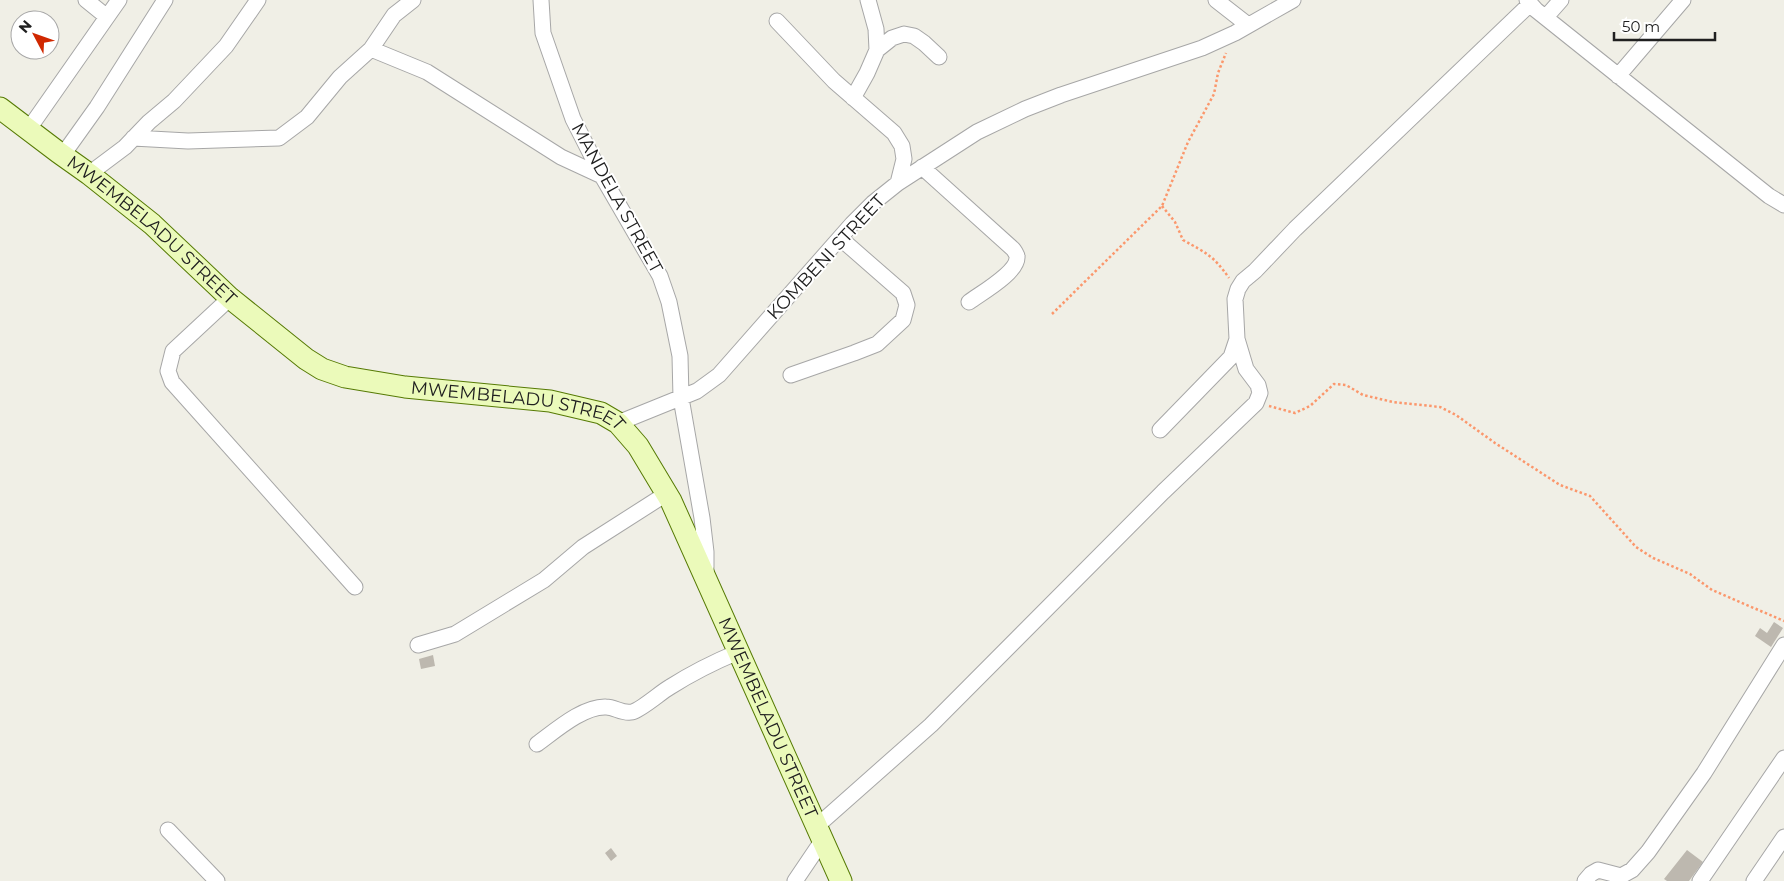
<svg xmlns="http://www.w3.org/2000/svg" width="1784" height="881" viewBox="0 0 1784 881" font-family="Montserrat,sans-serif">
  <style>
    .building { fill: #bdb8af }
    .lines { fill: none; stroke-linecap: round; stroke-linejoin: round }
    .street-casing { stroke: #a7a7a7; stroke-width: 17 }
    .secondary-casing { stroke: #567a04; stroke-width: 23 }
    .path { stroke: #fb976c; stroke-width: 2.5; stroke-dasharray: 2.5 2.5; stroke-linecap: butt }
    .street { stroke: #fff; stroke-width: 15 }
    .secondary { stroke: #ebfaba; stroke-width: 21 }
    .labels { text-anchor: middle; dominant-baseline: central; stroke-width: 4; stroke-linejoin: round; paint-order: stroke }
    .street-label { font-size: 18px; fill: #202020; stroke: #fff }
  </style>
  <rect width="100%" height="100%" fill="#f0efe6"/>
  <!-- building -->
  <path class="building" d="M 1774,622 L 1783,628 L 1771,647 L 1755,636 L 1760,628 L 1767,633 Z
    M 433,655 L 435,666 L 421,669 L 419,659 Z
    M 611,848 L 617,856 L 611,861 L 605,853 Z
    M 1687,850 L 1703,862 L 1689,881 L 1667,881 L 1664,879 Z"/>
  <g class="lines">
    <!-- street casing -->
    <g class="street-casing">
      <path id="street" d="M 86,0 L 107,17
        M 541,0 L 543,33 L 573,119 L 602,176 L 660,276 L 669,302 L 680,356 L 681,398 L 702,518 L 706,552 L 706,573
        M 868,0 L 876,29 L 877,50
        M 1216,0 L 1248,25
        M 1527,0 L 1536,10 L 1769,196 L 1784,205
        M 1546,17 L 1561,0
        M 777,21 L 834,81 L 894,133 L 902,146 L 904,159 L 898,183
        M 371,49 L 427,72 L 561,157 L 602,176
        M 1618,76 L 1683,0
        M 853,98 L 867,73 L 877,50 L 892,38 L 904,34 L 914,36 L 924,43 L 939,57
        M 28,130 L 119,0
        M 133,138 L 188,141 L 279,138 L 307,117 L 340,77 L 371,49 L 394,15 L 413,0
        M 62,156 L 97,107 L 165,0
        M 922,167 L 1013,249 C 1014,250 1017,255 1017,256 C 1019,272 981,293 969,302
        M 89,174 L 125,147 L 149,122 L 174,101 L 226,46 L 258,0
        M 230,298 L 173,351 L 168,371 L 172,382 L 355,587
        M 791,375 L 854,353 L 877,344 L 903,320 L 907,305 L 903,293 L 840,238
        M 618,423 L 697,391 L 719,375 L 852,224 L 873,203 L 898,183 L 977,132 L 1025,109 L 1061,95 L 1202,48 L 1235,33 L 1293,0
        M 1160,430 L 1231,357 L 1237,339
        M 418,645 L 455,634 L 544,580 L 583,547 L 666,494
        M 537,744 C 555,731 583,706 606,707 C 615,707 622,714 632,712 C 641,710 661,692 670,687 C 692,673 714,662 738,652
        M 817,826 L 931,725 L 1163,492 L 1256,403 L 1260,393 L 1258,385 L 1246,369 L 1237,339 L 1235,299 L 1238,289 L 1243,281 L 1255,271 L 1295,229 L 1530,4
        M 168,830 L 217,881
        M 795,881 L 822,841
        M 1585,881 L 1591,874 L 1598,870 L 1621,876 L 1632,870 L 1648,852 L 1704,773 L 1784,645
        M 1700,881 L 1784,758
        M 1754,881 L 1784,837"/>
    </g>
    <!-- secondary casing -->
    <g class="secondary-casing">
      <g id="secondary">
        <path id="s1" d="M 0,108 L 58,152 L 89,174 L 152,224 L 230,298 L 306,359 L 322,369 L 345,377 L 405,387 L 550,401 L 601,413 L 618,423 L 638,446 L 671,501 L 841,881"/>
      </g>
    </g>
    <!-- path -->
    <path class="path" d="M 1162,206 L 1175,222 L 1183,240 C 1206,253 1213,255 1229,278
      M 1052,314 L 1162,206 L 1188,142 L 1214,94 L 1218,73 L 1226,53
      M 1269,406 L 1295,413 L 1310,406 L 1334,384 L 1346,385 L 1363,395 L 1393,402 L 1440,407 L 1456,415 L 1495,443 L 1560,485 L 1590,496 L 1636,547 L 1653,558 L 1690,574 L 1712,590 L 1784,621"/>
    <!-- street -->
    <use href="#street" class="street"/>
    <!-- secondary -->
    <use href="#secondary" class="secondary"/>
  </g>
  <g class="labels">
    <!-- street labels -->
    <g class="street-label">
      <text transform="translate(617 198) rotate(61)">MANDELA STREET</text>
      <text stroke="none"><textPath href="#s1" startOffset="195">MWEMBELADU STREET</textPath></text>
      <text transform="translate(826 257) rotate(-47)">KOMBENI STREET</text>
      <text stroke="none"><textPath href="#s1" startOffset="615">MWEMBELADU STREET</textPath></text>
      <text stroke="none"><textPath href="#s1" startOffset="1050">MWEMBELADU STREET</textPath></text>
    </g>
  </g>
  <!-- north arrow -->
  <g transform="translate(35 35) rotate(311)"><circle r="24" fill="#ffffff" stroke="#a6a6a6"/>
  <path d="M0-4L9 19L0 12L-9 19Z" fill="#d02800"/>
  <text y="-8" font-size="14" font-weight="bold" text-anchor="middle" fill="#202020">N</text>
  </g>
  <!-- scale -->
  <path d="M1614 32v8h101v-8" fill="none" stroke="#202020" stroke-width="2.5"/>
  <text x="1622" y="32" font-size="15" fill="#202020" stroke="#ffffff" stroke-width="4" paint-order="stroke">50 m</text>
</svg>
